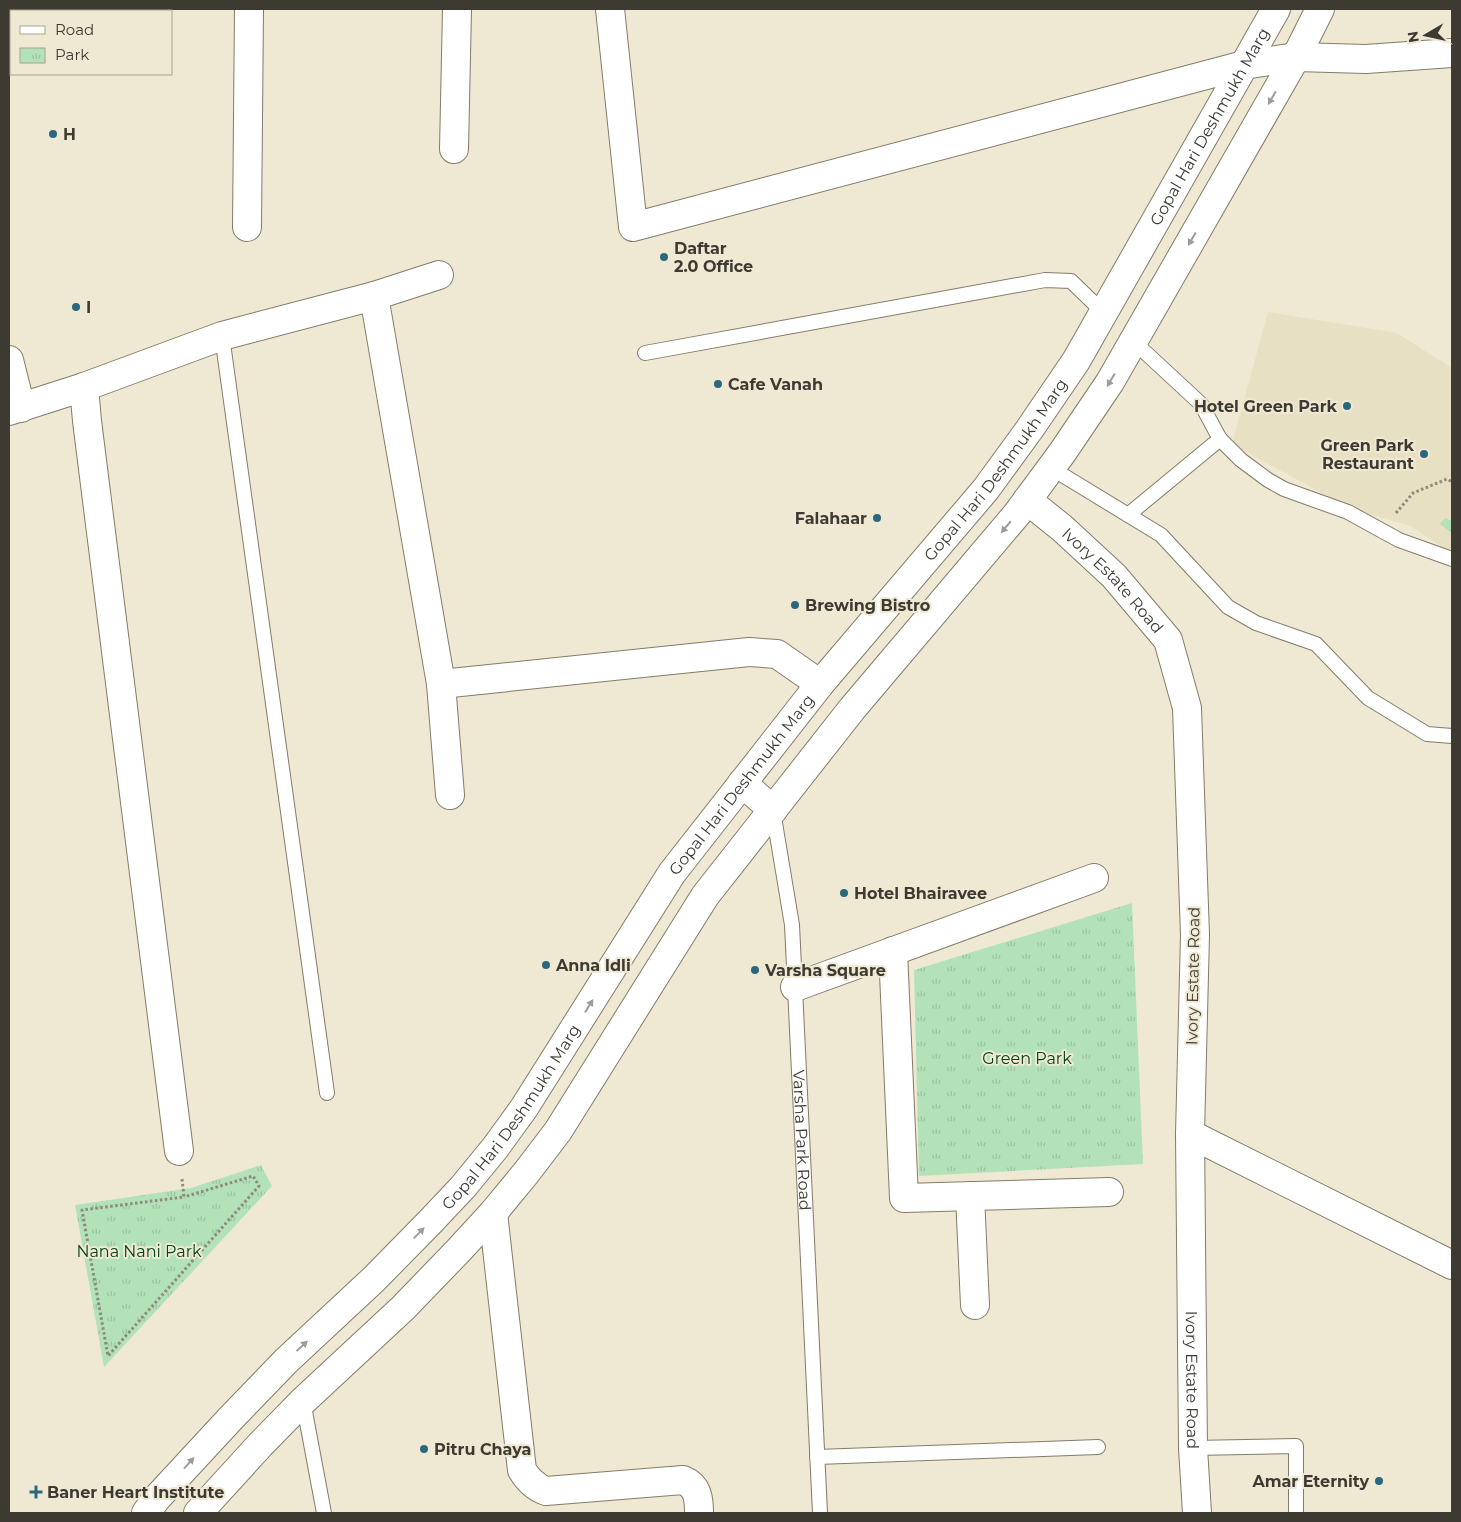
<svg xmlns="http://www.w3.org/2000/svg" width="1461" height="1522" viewBox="0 0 1461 1522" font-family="Montserrat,sans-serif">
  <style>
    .built { fill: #e8e0c3 }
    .park { fill: url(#park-tufts) }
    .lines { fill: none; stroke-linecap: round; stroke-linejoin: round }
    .lane-casing { stroke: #827c69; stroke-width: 16 }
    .street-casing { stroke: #827c69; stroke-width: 30 }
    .primary-casing { stroke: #827c69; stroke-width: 30 }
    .path { stroke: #8d897b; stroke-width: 3; stroke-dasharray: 2.5 2.5; stroke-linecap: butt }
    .lane { stroke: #fff; stroke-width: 14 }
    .street { stroke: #fff; stroke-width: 28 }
    .primary { stroke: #fff; stroke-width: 28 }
    .oneway { fill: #9e9c98 }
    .poi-dot { fill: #2a687e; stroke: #efe9d4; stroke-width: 2 }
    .labels { text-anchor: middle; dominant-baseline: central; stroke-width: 4; stroke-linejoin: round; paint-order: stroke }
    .street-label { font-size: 16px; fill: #3d3a32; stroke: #efe9d4 }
    .poi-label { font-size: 16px; font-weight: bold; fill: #3d3a32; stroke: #efe9d4; text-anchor: start }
    .park-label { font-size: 16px; fill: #004618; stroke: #efe9d4 }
  </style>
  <defs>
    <pattern id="park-tufts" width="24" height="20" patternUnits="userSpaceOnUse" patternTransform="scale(1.25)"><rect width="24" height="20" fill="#b3e2b9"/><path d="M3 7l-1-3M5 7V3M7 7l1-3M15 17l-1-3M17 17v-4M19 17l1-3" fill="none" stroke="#9bc3a0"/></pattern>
  </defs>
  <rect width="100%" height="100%" fill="#efe9d4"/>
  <!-- built -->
  <path class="built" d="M 1268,312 L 1397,333 L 1452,368 L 1452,554 L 1411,526 L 1349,508 L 1232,444 Z"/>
  <!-- park -->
  <path class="park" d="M 1445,518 L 1452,521 L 1452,533 L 1440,524 Z
    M 1132,903 L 1143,1164 L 919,1176 L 914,970 Z
    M 261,1165 L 272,1186 L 104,1367 L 75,1205 L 191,1188 Z"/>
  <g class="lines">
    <!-- lane casing -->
    <g class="lane-casing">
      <g id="lane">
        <path d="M 222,336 L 327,1093"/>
        <path d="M 1133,341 L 1201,404 L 1220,439"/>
        <path d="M 645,353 L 1045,280 L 1071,281 L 1103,312"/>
        <path d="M 1051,468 L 1161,535 L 1228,607 L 1256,623 L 1316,644 L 1368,698 L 1427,734 L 1452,736"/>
        <path d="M 1128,515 L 1220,439 L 1241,460 L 1268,480 L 1284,489 L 1348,512 L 1399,540 L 1452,559"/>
        <path id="s1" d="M 773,811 L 792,925 L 820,1513"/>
        <path d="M 303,1401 L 324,1513"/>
        <path d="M 1193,1448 L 1296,1446 L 1296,1513"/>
        <path d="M 817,1457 L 1098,1447"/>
      </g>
    </g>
    <!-- street casing -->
    <g class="street-casing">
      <g id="street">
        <path d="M 610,9 L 633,227 L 1244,65 L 1296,57 L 1366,59 L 1452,53"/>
        <path d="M 454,149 L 457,9"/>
        <path d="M 247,227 L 249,9"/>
        <path d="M 374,296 L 441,684 L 450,795"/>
        <path d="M 9,360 L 21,408"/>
        <path d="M 84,387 L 87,421 L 179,1151"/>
        <path d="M 9,411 L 84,387 L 222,336 L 374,296 L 439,275"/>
        <path id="s2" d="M 1027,500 L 1062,528 L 1114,576 L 1168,640 L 1187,708 L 1195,935 L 1190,1134 L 1193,1448 L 1197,1513"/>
        <path d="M 441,684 L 749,652 L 777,654 L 820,684"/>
        <path d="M 742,783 L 773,810"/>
        <path d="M 893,951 L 904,1198 L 1109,1192"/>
        <path d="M 795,987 L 1094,878"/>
        <path d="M 1190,1134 L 1452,1265"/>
        <path d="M 970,1196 L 975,1305"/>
        <path d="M 493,1213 L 522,1470 C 528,1480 535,1487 546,1491 L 683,1480 C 698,1486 699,1499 699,1513"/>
      </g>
    </g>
    <!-- primary casing -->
    <g class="primary-casing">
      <g id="primary">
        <path id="s3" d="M 146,1513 L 156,1499 L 231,1418 L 286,1361 L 374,1279 L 430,1222 L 463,1187 L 495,1148 L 524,1108 L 672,873 L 820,684 L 986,489 L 1029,430 L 1076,361 L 1276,9"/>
        <path d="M 198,1513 L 260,1445 L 303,1401 L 403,1308 L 459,1250 L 493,1213 L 526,1173 L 558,1131 L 705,896 L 852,709 L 1017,514 L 1062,453 L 1110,382 L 1296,57 L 1320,9"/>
      </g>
    </g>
    <!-- path -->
    <path class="path" d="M 1396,513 L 1413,493 L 1447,479 L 1452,482
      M 182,1179 L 184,1197 L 82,1210 L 108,1356 L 259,1186 L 253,1176 L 184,1197"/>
    <!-- lane -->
    <use href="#lane" class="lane"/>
    <!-- street -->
    <use href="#street" class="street"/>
    <!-- primary -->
    <use href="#primary" class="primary"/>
  </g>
  <!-- one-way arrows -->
  <defs><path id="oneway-solid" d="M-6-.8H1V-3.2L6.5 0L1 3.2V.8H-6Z" transform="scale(1.25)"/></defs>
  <g class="oneway">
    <use href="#oneway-solid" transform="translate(1272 98) rotate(120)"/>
    <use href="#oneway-solid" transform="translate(1192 239) rotate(120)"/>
    <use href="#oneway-solid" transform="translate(1111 380) rotate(121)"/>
    <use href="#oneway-solid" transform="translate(1006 527) rotate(130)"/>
    <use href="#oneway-solid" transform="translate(589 1006) rotate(-58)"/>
    <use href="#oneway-solid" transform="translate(419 1233) rotate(-46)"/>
    <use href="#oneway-solid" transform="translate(302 1346) rotate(-43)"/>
    <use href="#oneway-solid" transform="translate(189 1463) rotate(-48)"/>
  </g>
  <!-- markers -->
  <g class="poi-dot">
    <circle cx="53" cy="134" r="5"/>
    <circle cx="664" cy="257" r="5"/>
    <circle cx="76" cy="307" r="5"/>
    <circle cx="718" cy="384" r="5"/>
    <circle cx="1347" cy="406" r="5"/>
    <circle cx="1424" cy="454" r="5"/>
    <circle cx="877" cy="518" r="5"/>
    <circle cx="795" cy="605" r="5"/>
    <circle cx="844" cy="893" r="5"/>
    <circle cx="546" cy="965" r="5"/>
    <circle cx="755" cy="970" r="5"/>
    <circle cx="424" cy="1449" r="5"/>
    <circle cx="1379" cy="1481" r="5"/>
    <path d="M33.5 1484.5h5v5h5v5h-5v5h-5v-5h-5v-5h5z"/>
  </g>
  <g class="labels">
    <!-- street labels -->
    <g class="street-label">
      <text stroke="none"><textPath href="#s3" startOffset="1755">Gopal Hari Deshmukh Marg</textPath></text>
      <text stroke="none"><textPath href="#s3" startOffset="1350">Gopal Hari Deshmukh Marg</textPath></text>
      <text stroke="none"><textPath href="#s2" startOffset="118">Ivory Estate Road</textPath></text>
      <text stroke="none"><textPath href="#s3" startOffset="945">Gopal Hari Deshmukh Marg</textPath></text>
      <text transform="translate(1193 976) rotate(-89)">Ivory Estate Road</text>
      <text stroke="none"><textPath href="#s3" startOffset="540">Gopal Hari Deshmukh Marg</textPath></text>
      <text stroke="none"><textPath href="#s1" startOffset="331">Varsha Park Road</textPath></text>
      <text stroke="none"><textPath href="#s2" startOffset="942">Ivory Estate Road</textPath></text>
    </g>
    <!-- poi labels -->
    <g class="poi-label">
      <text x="63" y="134">H</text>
      <text x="674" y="248">Daftar<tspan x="674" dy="18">2.0 Office</tspan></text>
      <text x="86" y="307">I</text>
      <text x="728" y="384">Cafe Vanah</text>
      <text x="1337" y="406" text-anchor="end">Hotel Green Park</text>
      <text x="1414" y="445" text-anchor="end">Green Park<tspan x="1414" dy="18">Restaurant</tspan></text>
      <text x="867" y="518" text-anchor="end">Falahaar</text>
      <text x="805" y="605">Brewing Bistro</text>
      <text x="854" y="893">Hotel Bhairavee</text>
      <text x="556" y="965">Anna Idli</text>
      <text x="765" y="970">Varsha Square</text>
      <text x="434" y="1449">Pitru Chaya</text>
      <text x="1369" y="1481" text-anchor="end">Amar Eternity</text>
      <text x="47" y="1492">Baner Heart Institute</text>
    </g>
    <!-- park labels -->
    <g class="park-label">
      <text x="1027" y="1058">Green Park</text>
      <text x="139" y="1251">Nana Nani Park</text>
    </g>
  </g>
  <!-- border -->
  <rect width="1461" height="1522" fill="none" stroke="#3d3a32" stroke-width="20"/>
  <!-- legend -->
  <rect x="10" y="10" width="162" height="65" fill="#efe9d4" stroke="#a8a393"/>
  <rect x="20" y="26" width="25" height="8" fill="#ffffff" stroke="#a8a393"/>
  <text x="55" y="35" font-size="15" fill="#3d3a32">Road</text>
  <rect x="20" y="48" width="25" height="15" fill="url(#park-tufts)" stroke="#a8a393"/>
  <text x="55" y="60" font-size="15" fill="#3d3a32">Park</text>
  <!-- north arrow -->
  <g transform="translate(1426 35) rotate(261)" stroke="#efe9d4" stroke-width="4" paint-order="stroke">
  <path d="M0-4L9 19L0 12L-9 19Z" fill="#3d3a32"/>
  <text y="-8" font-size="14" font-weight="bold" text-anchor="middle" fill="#3d3a32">N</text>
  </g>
</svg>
